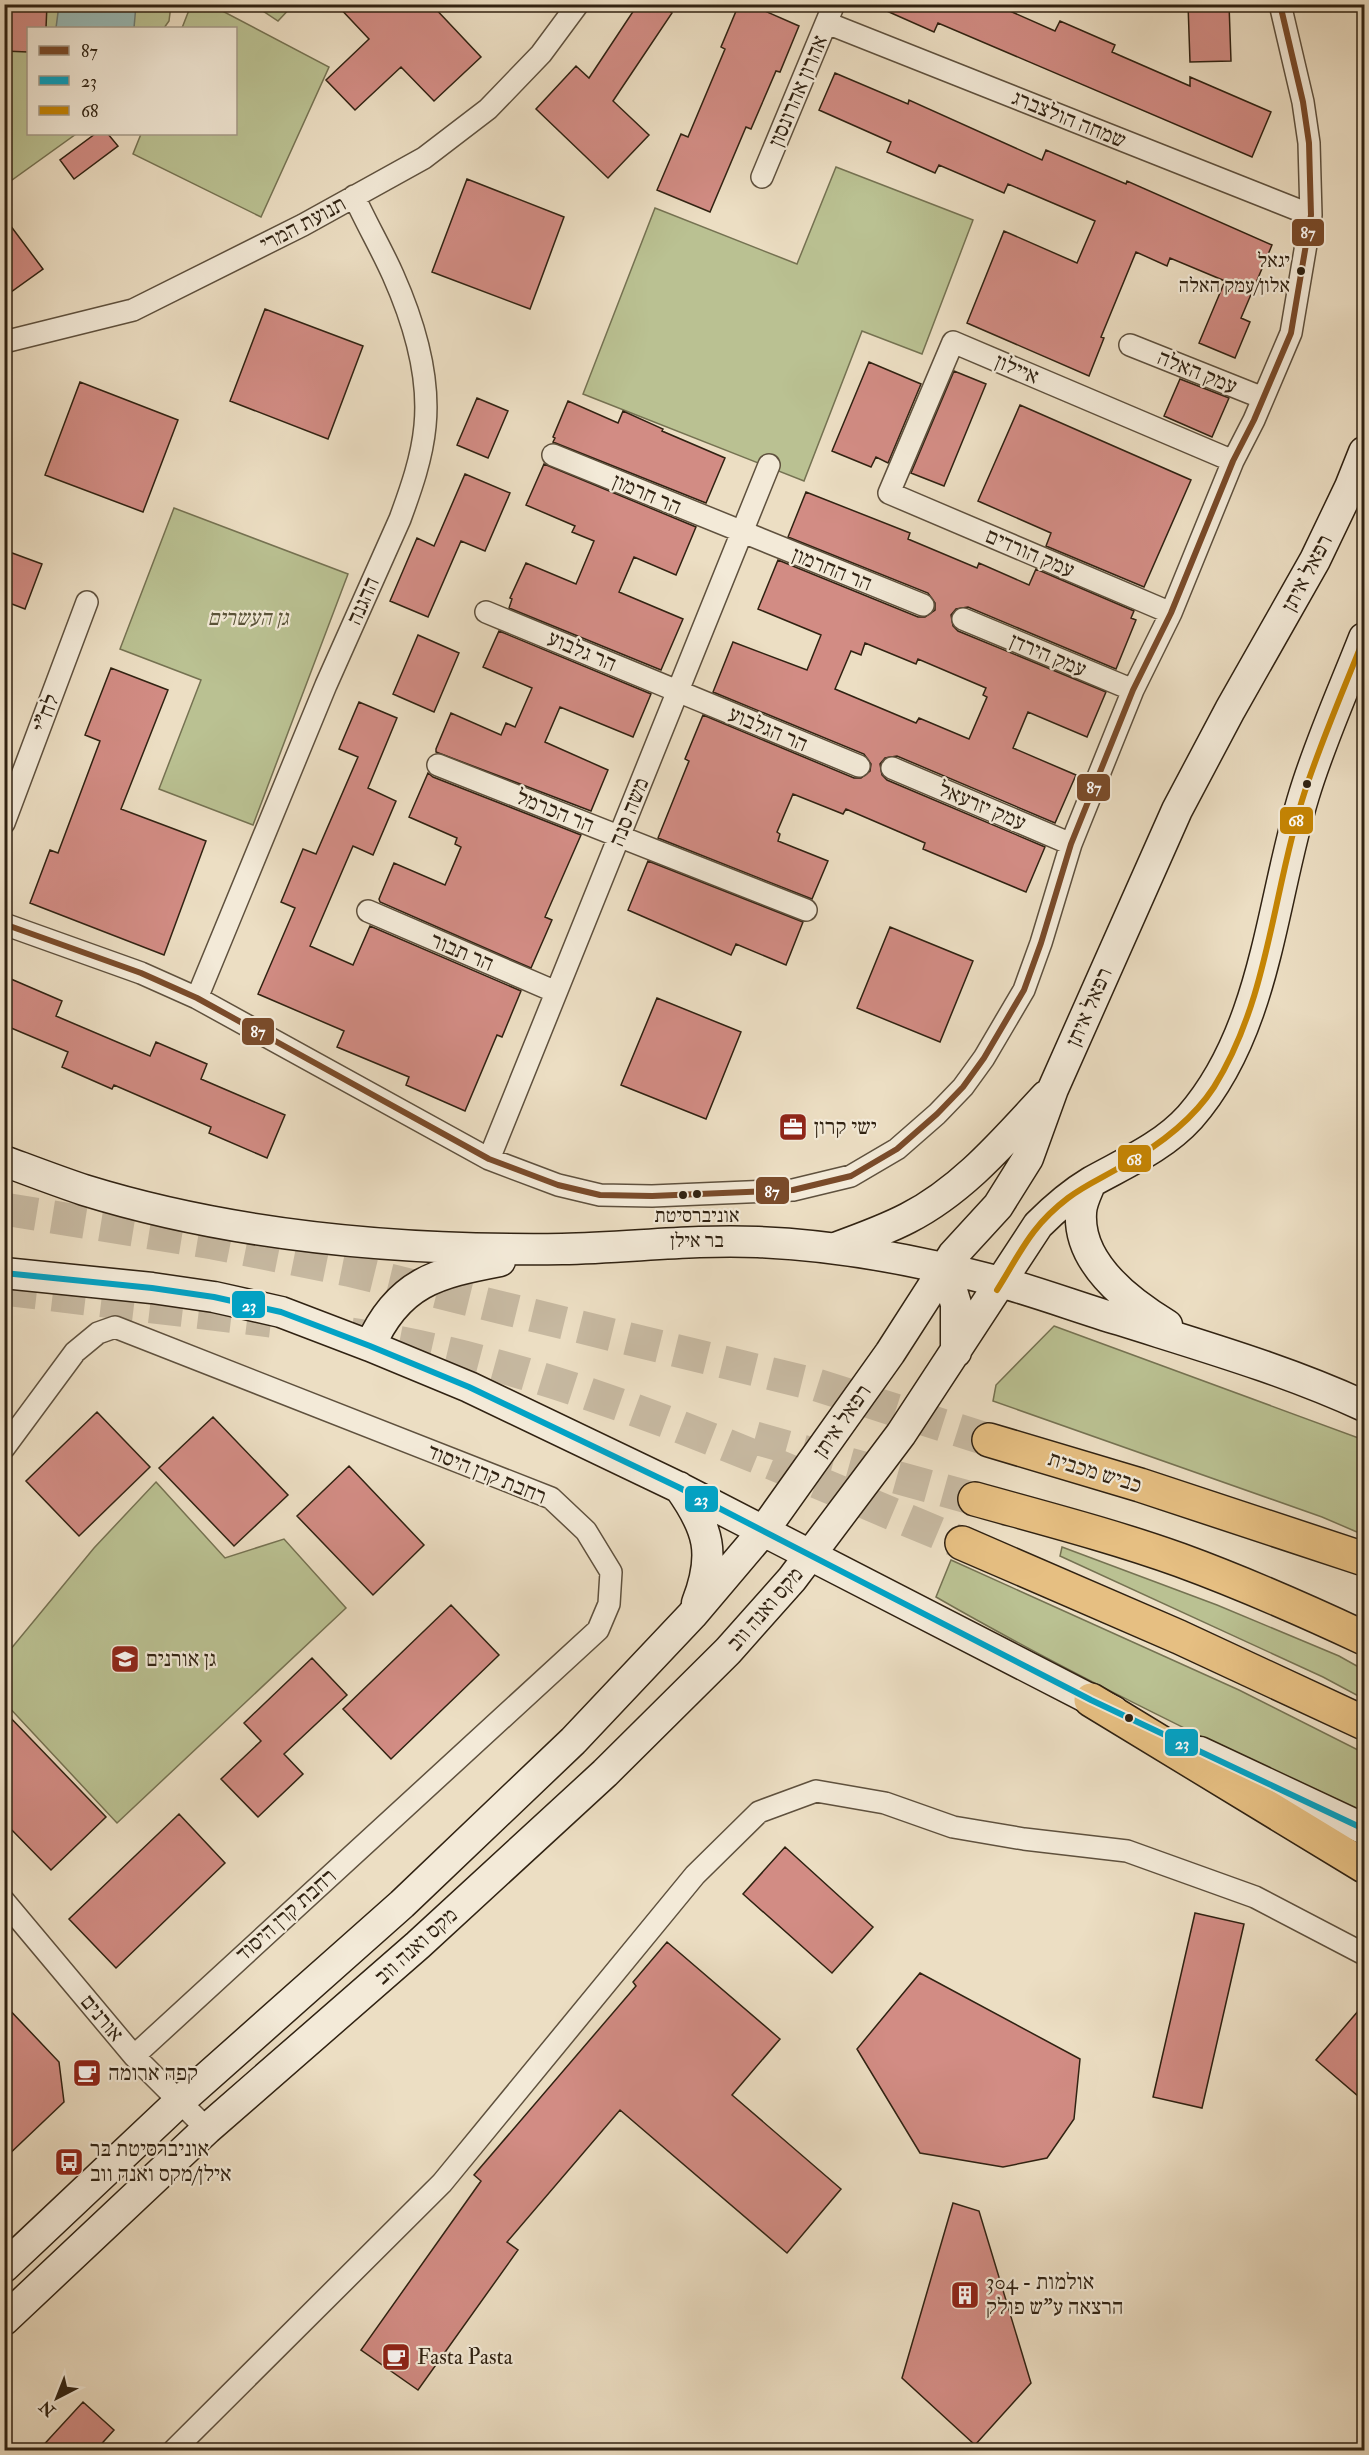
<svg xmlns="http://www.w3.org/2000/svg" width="1369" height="2455" viewBox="0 0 1369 2455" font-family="'IM FELL Double Pica','Frank Ruhl Libre',serif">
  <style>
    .green { fill: #bac192; stroke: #757252; stroke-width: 1.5 }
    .water { fill: #99bbb8; stroke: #6f7e76; stroke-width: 1.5 }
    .building { fill: #d28c84; stroke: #302212; stroke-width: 1.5; fill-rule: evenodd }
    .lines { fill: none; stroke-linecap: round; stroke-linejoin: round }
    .highway-tunnel { stroke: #c6b8a0; stroke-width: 33; stroke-dasharray: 33 16; stroke-linecap: butt }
    .street-casing { stroke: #5f513e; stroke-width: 24 }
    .secondary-casing { stroke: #302212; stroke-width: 33 }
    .highway-casing { stroke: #302212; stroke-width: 36 }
    .street { stroke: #f3ead8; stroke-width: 21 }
    .secondary { stroke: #f3ead8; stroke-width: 30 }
    .highway { stroke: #e6bf82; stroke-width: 33 }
    .bus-1-casing { stroke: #f3ead8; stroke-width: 10 }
    .bus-2-casing { stroke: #f3ead8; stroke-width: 10 }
    .bus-3-casing { stroke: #f3ead8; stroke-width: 10 }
    .bus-1 { stroke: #7a4b2a; stroke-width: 6 }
    .bus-2 { stroke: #02a2c5; stroke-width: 6 }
    .bus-3 { stroke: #c58504; stroke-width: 6 }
    .bus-dot { fill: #302212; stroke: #f3ead8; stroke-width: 2 }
    .labels { text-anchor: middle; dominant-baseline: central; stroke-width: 4.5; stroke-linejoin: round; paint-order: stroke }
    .bus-label { font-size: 20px; fill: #302212; stroke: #f3ead8; text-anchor: end }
    .street-label { font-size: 22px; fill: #302212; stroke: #f3ead8 }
    .park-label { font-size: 22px; font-style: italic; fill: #595238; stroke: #f3ead8 }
    .poi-label { font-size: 22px; fill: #302212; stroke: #f3ead8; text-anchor: start }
    .line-badge { stroke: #f3ead8; stroke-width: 2 }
    .badge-label { font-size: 16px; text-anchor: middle; font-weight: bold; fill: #fff }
  </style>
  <rect width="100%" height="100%" fill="#ecdec3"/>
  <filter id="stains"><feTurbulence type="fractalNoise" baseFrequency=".00333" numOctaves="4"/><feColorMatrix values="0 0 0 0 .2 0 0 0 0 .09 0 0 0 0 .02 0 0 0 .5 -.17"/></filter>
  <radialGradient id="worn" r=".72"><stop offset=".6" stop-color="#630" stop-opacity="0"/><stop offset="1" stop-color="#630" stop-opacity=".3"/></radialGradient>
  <!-- green -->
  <path class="green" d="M 5,5 L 171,5 L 169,21 L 164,28 L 28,28 L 28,134 L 76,134 L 5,185 Z
    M 191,5 L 211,5 L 329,67 L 261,217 L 133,154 L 141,134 L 236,134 L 236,28 L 182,28 Z
    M 254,5 L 293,5 L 278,21 Z
    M 836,167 L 973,220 L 922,354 L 862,331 L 804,481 L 583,394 L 655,208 L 797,264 Z
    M 174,508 L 348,574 L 253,825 L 159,789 L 201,680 L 120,649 Z
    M 1054,1326 L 1364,1440 L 1364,1535 L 1322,1517 L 993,1401 L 996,1385 Z
    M 156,1482 L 225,1558 L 284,1539 L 346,1608 L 117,1823 L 5,1703 L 5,1656 L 94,1548 Z
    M 1062,1547 L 1217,1605 L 1339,1656 L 1364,1670 L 1364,1699 L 1323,1677 L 1060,1556 Z
    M 951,1560 L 1239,1690 L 1364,1753 L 1364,1816 C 1221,1746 1075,1677 936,1597 Z"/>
  <!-- water -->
  <path class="water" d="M 59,5 L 136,5 L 134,28 L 56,28 Z"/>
  <!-- building -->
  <path class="building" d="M 4,4 L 47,4 L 46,28 L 28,28 L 28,52 L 4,51 Z
    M 336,4 L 431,4 L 481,57 L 434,101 L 401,67 L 355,110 L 326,80 L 369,39 Z
    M 638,4 L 660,4 L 672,13 L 613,101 L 649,135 L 608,178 L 536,109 L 576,66 L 589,78 Z
    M 739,4 L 749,4 L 799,26 L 780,72 L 776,71 L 751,129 L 746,127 L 710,212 L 657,190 L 681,134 L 688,137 L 725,49 L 721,47 Z
    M 871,4 L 994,4 L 1055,31 L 1060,21 L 1115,45 L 1112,52 L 1190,86 L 1190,77 L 1271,112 L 1252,157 L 938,23 L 934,32 Z
    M 1188,4 L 1229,4 L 1231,61 L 1190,62 Z
    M 835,73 L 908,104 L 909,100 L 1042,160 L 1046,150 L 1126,184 L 1127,181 L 1272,245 L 1241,318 L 1250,322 L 1235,358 L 1199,343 L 1225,281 L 1170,258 L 1167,266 L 1136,252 L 1101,337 L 1104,338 L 1089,376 L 967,323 L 1004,231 L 1077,263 L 1095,221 L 1008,184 L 1004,193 L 939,165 L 935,173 L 887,152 L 891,142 L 819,110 Z
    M 95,134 L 108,134 L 118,146 L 74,179 L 60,160 Z
    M 467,179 L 564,217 L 530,309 L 432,272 Z
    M 4,217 L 43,269 L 4,297 Z
    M 265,309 L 363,346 L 328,439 L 230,401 Z
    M 869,362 L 921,384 L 888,463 L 876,457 L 871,467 L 832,451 Z
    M 954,371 L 986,384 L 944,486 L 911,473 Z
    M 1180,379 L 1229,398 L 1212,437 L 1164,416 Z
    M 80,382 L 178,420 L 143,512 L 45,475 Z
    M 477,398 L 508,411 L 488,458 L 457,445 Z
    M 568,401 L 618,423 L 623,411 L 663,429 L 662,431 L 725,458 L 706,503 L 553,442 L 555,438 L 553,437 Z
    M 1020,405 L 1191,480 L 1144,587 L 1046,546 L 1051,533 L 978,501 Z
    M 544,464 L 696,527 L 676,575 L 634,557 L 619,592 L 683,619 L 661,670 L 509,608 L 512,599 L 510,598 L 526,563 L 576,584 L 594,541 L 572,532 L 575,526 L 526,505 Z
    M 465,474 L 510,493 L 485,551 L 461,541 L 428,617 L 390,601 L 417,538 L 434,546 Z
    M 806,492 L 910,533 L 908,539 L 977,568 L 979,563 L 1029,585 L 1036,569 L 1134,611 L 1131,618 L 1136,620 L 1116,669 L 968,607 L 956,609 L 951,615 L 953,626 L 958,631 L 1106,692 L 1087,737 L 1028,712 L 1013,748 L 1076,775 L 1055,823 L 897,756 L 885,758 L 880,764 L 882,775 L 887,780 L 1045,847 L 1026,892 L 923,849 L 925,843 L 846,809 L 843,814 L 793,794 L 777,832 L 780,834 L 778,841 L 828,861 L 812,899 L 658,838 L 689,761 L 685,759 L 703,715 L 854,778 L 861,778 L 870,771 L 871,764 L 864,754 L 713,692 L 733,642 L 807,670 L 821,635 L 758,609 L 778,560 L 918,617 L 925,617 L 935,610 L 935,603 L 928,593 L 788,537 ZM 865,643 L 916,664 L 918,659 L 986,688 L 983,695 L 987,697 L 969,739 L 919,718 L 916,723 L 835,689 L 851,651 L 861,655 Z
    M 4,550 L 42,564 L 25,609 L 4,601 Z
    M 499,631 L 651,694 L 633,737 L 560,707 L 545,742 L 608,770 L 591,811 L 436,752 L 436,749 L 451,713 L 501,735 L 506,723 L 515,727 L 532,688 L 483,667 Z
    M 418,635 L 459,653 L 434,712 L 393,694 Z
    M 111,668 L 168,690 L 121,809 L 206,841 L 164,955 L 30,903 L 50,850 L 58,853 L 100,741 L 85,735 Z
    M 359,702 L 397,718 L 368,788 L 396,801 L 373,855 L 353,846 L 310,946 L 353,965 L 370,926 L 521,991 L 502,1037 L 497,1035 L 465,1111 L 406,1085 L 409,1077 L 337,1047 L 344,1031 L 258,994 L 295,908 L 281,902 L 303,849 L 316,854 L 358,757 L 339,749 Z
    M 428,773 L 433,777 L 581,835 L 545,917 L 552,920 L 531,968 L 380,902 L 379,899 L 394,863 L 445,885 L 461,847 L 455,844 L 457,838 L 409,817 Z
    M 648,861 L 803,922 L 786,965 L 736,944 L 731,955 L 628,910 Z
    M 890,927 L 973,961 L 940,1042 L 857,1008 Z
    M 4,976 L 62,1001 L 56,1016 L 150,1056 L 156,1042 L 207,1064 L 201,1079 L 285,1115 L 267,1158 L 209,1133 L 211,1127 L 114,1085 L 112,1089 L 62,1067 L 68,1052 L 4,1025 Z
    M 657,998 L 741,1032 L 706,1119 L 621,1085 Z
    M 97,1412 L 150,1467 L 79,1536 L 26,1481 Z
    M 213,1417 L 288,1495 L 234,1546 L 159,1468 Z
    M 349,1466 L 424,1545 L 373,1595 L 297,1516 Z
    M 451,1605 L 499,1655 L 391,1759 L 343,1709 Z
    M 312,1658 L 347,1695 L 284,1754 L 303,1774 L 258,1817 L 221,1779 L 261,1741 L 244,1723 Z
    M 4,1711 L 106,1817 L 51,1870 L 4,1822 Z
    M 179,1814 L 225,1863 L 116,1968 L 69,1919 Z
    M 785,1847 L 873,1927 L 832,1973 L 743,1894 Z
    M 1195,1913 L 1244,1924 L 1202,2108 L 1153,2097 Z
    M 667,1942 L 780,2039 L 732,2095 L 841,2189 L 787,2253 L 620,2110 L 507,2242 L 518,2250 L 418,2390 L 361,2350 L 481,2181 L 474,2175 L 636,1986 L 633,1982 Z
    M 920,1973 L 1080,2059 L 1074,2119 L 1047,2158 L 1003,2167 L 920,2153 L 857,2049 Z
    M 1365,2003 L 1365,2102 L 1316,2060 Z
    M 4,2004 L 59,2062 L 64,2102 L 4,2159 Z
    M 953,2203 L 979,2211 L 1031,2383 L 975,2445 L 902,2378 Z
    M 83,2402 L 114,2430 L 95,2451 L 38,2451 Z"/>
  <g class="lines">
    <!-- highway-tunnel -->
    <path class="highway-tunnel" d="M 4,1209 L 213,1243 L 348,1270 L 817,1385 L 989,1440
      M 4,1289 L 271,1321
      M 351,1334 C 565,1367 763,1461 962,1543
      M 755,1438 L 975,1499"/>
    <!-- street casing -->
    <g class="street-casing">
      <path id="street" d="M 827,23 L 1311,215
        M 762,177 L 834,4
        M 4,342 L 133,310 L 303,225 L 424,158 L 488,109 L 541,54 L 578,4
        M 1130,345 L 1263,398
        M 553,455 L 923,605
        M 486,612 L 859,766
        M 1171,613 L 889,493 L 953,342 L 1233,461
        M 963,619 L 1133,690
        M 438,765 L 806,910
        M 892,768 L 1071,844
        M 4,823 L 87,602
        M 368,911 L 556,992
        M 4,924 L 141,973 L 197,998 L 489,1159 L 558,1185 L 600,1195 L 652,1196 L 793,1190 L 851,1176 L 897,1149 L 937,1114 L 963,1087 L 984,1058 L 1024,990 L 1041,943 L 1071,844 L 1133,690 L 1171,613 L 1233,461 L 1254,420 L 1291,333 L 1311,215 L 1309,143 L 1303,102 L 1280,4
        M 197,998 L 326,685 L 400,519 C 411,489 422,458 425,426 C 430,376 413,320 393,275 C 381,248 366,223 354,196
        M 489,1159 L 769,465
        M 4,1448 L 75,1352 L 98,1333 L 115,1327 L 551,1498 L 586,1531 L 611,1572 L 609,1604 L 598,1630 L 134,2056
        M 4,1901 L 134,2056 L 207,2129
        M 174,2450 L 442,2183 L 695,1875 L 759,1812 L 816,1791 L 885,1803 L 953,1827 L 1024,1839 L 1127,1851 L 1255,1897 L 1364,1954"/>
    </g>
    <!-- secondary casing -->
    <g class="secondary-casing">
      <path id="secondary" d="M 4,1161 C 31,1171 57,1181 84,1190 C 236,1237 403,1251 562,1249 C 627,1248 693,1239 758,1242 C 839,1245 921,1261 1000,1282 C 1040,1293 1080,1308 1120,1320 C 1202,1346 1286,1370 1364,1406
        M 1091,1182 C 1087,1192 1081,1203 1081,1213 C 1078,1263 1129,1302 1167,1325
        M 835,1248 C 860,1239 885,1230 908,1218 C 963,1190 1005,1140 1046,1096
        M 945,1268 L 956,1304 L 956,1352
        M 4,1273 L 152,1288 L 214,1297 L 281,1312 L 370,1346 L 469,1387 L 678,1487 L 1113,1711
        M 370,1346 C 398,1282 437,1273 500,1261
        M 679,1487 C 709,1529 716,1554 697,1603
        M 1200,1752 L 1364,1829
        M 4,2267 L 179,2102 L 402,1904 L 573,1741 L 692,1615 L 764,1530 L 890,1353 L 953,1255 L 998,1206 L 1028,1158 L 1053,1089 L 1177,810 L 1230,710 L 1315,560 L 1350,487 L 1364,452
        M 4,2320 L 207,2129 L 418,1945 L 605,1773 L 728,1651 L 792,1579 L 901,1434 L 1038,1225 C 1054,1209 1071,1194 1091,1182 C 1125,1163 1163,1147 1190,1117 C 1266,1030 1271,902 1304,795 C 1320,742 1344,689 1364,638"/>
    </g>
    <!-- highway casing -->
    <g class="highway-casing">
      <path id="highway" d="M 989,1440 L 1140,1485 L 1364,1559
        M 975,1499 C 1043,1518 1113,1536 1180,1560 C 1243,1583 1304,1610 1364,1638
        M 962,1543 L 1179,1637 L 1364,1723
        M 1091,1700 L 1364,1866"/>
    </g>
    <!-- street -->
    <use href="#street" class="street"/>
    <!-- secondary -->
    <use href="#secondary" class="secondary"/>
    <!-- highway -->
    <use href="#highway" class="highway"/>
    <!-- bus-1 casing -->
    <g class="bus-1-casing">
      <path id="bus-1" d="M 4,924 L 141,973 L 197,998 L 489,1159 L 558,1185 L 600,1195 L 652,1196 L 793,1190 L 851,1176 L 897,1149 L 937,1114 L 963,1087 L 984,1058 L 1024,990 L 1041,943 L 1071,844 L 1133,690 L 1171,613 L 1233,461 L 1254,420 L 1291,333 L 1311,215 L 1309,143 L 1303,102 L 1280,4"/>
    </g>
    <!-- bus-2 casing -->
    <g class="bus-2-casing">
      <path id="bus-2" d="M 4,1273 L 152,1288 L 214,1297 L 281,1312 L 370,1346 L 469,1387 L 678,1487 L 1091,1700 L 1364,1829"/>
    </g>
    <!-- bus-3 casing -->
    <g class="bus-3-casing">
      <path id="bus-3" d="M 997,1290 C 1021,1252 1030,1227 1068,1198 C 1085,1185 1104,1177 1122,1166 C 1158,1146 1192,1121 1214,1087 C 1269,999 1273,890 1304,794 C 1321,741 1344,689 1364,638"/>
    </g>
    <!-- bus-1 -->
    <use href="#bus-1" class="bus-1"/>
    <!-- bus-2 -->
    <use href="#bus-2" class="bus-2"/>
    <!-- bus-3 -->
    <use href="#bus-3" class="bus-3"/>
  </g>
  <!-- icons -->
  <defs>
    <g id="office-square" transform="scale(1.5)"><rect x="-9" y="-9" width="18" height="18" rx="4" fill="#8f2418" stroke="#f3ead8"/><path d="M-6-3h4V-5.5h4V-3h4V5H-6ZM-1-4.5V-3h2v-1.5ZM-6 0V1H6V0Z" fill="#fff"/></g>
    <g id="school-square" transform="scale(1.5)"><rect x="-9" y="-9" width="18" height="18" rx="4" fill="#8f2418" stroke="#f3ead8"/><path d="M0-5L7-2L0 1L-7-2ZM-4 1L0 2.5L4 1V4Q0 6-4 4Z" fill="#fff"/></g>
    <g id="cafe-square" transform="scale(1.5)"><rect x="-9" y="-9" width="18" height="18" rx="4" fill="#8f2418" stroke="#f3ead8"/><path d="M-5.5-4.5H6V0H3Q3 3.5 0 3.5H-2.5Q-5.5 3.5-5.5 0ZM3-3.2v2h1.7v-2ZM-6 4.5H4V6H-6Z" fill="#fff"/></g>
    <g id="bus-square" transform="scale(1.5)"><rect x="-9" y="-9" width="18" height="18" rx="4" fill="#8f2418" stroke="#f3ead8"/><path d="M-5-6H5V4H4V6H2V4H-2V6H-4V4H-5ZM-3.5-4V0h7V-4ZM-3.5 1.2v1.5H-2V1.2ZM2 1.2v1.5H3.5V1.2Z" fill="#fff"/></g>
    <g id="building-square" transform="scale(1.5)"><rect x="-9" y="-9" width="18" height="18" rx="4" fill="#8f2418" stroke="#f3ead8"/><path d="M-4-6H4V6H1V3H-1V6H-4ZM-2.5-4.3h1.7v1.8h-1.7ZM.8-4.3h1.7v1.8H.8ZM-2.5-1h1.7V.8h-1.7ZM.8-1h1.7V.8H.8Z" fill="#fff"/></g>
  </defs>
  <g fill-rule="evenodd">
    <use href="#office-square" x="793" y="1127"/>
    <use href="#school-square" x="125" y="1659"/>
    <use href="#cafe-square" x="87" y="2073"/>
    <use href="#bus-square" x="69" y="2162"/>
    <use href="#building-square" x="965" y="2295"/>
    <use href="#cafe-square" x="396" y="2357"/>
  </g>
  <!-- markers -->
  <g class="bus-dot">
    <circle cx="1301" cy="271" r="5"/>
    <circle cx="1307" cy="784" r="5"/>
    <circle cx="697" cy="1194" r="5"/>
    <circle cx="683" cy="1195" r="5"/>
    <circle cx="1129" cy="1718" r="5"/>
  </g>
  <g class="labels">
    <!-- bus labels -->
    <g class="bus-label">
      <text x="1290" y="260">יגאל<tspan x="1290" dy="25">אלון/עמק האלה</tspan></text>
      <text x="697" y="1215" text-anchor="middle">אוניברסיטת<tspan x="697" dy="25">בר אילן</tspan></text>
    </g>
    <!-- street labels -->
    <g class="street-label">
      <text transform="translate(798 91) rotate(-67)">אהרון אהרונסון</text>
      <text transform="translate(1069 119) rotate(22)">שמחה הולצברג</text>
      <text transform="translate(303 224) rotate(-28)">תנועת המרי</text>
      <text transform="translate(1017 369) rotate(23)">איילון</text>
      <text transform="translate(1197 372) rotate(22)">עמק האלה</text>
      <text transform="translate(647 494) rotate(23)">הר חרמון</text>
      <text transform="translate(1030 553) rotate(23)">עמק הורדים</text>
      <text transform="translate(832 569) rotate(22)">הר החרמון</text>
      <text transform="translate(1307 573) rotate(-62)">רפאל איתן</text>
      <text transform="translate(363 601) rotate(-66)">ההגנה</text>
      <text transform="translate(582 651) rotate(23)">הר גלבוע</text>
      <text transform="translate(1048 655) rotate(23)">עמק הירדן</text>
      <text transform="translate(46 713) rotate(-70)">לח"י</text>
      <text transform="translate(768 729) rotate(23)">הר הגלבוע</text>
      <text transform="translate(982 806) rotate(23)">עמק יזרעאל</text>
      <text transform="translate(555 811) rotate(22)">הר הכרמל</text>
      <text transform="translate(629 812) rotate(-68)">משה סנה</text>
      <text transform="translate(462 952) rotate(23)">הר תבור</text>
      <text transform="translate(1089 1007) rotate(-66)">רפאל איתן</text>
      <text transform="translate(842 1421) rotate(-55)">רפאל איתן</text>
      <text transform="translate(1095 1472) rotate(17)">כביש מכבית</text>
      <text transform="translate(487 1474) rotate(22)">רחבת קרן היסוד</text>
      <text transform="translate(765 1609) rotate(-49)">מקס ואנה ווב</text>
      <text transform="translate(286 1915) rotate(-42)">רחבת קרן היסוד</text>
      <text transform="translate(416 1946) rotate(-42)">מקס ואנה ווב</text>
      <text transform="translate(102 2018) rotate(50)">אורנים</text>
    </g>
    <!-- park labels -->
    <g class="park-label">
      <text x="248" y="618">גן העשרים</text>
    </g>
    <!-- poi labels -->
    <g class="poi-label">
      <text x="814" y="1127">ישי קרון</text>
      <text x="146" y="1659">גן אורנים</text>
      <text x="108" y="2073">קפה ארומה</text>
      <text x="90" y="2149">אוניברסיטת בר<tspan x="90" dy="25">אילן/מקס ואנה ווב</tspan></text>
      <text x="986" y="2282">304 - אולמות<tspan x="986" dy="25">הרצאה ע"ש פולק</tspan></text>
      <text x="417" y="2357">Fasta Pasta</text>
    </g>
  </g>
  <g class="line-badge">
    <rect x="1291" y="218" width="34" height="29" rx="6" fill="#7a4b2a"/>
    <rect x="1076" y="773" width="35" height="29" rx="6" fill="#7a4b2a"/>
    <rect x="1279" y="806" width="35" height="29" rx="6" fill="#c58504"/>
    <rect x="241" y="1017" width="34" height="29" rx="6" fill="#7a4b2a"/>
    <rect x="1117" y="1144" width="35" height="29" rx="6" fill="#c58504"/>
    <rect x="755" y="1176" width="35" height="29" rx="6" fill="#7a4b2a"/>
    <rect x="231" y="1290" width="35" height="29" rx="6" fill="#02a2c5"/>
    <rect x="684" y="1485" width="35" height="28" rx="6" fill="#02a2c5"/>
    <rect x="1164" y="1728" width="35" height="29" rx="6" fill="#02a2c5"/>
  </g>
  <g class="badge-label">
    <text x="1308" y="238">87</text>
    <text x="1094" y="793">87</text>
    <text x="1296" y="826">68</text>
    <text x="258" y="1037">87</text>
    <text x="1134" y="1165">68</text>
    <text x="772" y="1197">87</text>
    <text x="249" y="1311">23</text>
    <text x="701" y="1505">23</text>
    <text x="1182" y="1749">23</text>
  </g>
  <!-- margin -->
  <rect width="1369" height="2455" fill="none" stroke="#ecdec3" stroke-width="24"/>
  <rect x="6" y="6" width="1357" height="2443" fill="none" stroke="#302212" stroke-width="3"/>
  <rect x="12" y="12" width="1345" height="2431" fill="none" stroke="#302212" stroke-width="1.5"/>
  <!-- legend -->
  <rect x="27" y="27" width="210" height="108" fill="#f3ead8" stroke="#a59a89" stroke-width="1.5"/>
  <rect x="39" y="46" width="30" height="9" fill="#7a4b2a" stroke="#a59a89" stroke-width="1.5"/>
  <text x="81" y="57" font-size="18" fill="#302212">87</text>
  <rect x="39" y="76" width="30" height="9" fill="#02a2c5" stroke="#a59a89" stroke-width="1.5"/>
  <text x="81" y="87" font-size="18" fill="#302212">23</text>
  <rect x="39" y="106" width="30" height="9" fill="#c58504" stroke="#a59a89" stroke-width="1.5"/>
  <text x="81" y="117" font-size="18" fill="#302212">68</text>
  <!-- north arrow -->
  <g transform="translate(57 2398) rotate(222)" stroke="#f3ead8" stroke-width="4.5" paint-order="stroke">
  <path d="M0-4.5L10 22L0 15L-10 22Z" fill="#302212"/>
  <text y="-9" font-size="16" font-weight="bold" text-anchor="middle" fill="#302212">N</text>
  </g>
  <rect width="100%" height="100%" filter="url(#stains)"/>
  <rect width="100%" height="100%" fill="url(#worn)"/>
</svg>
